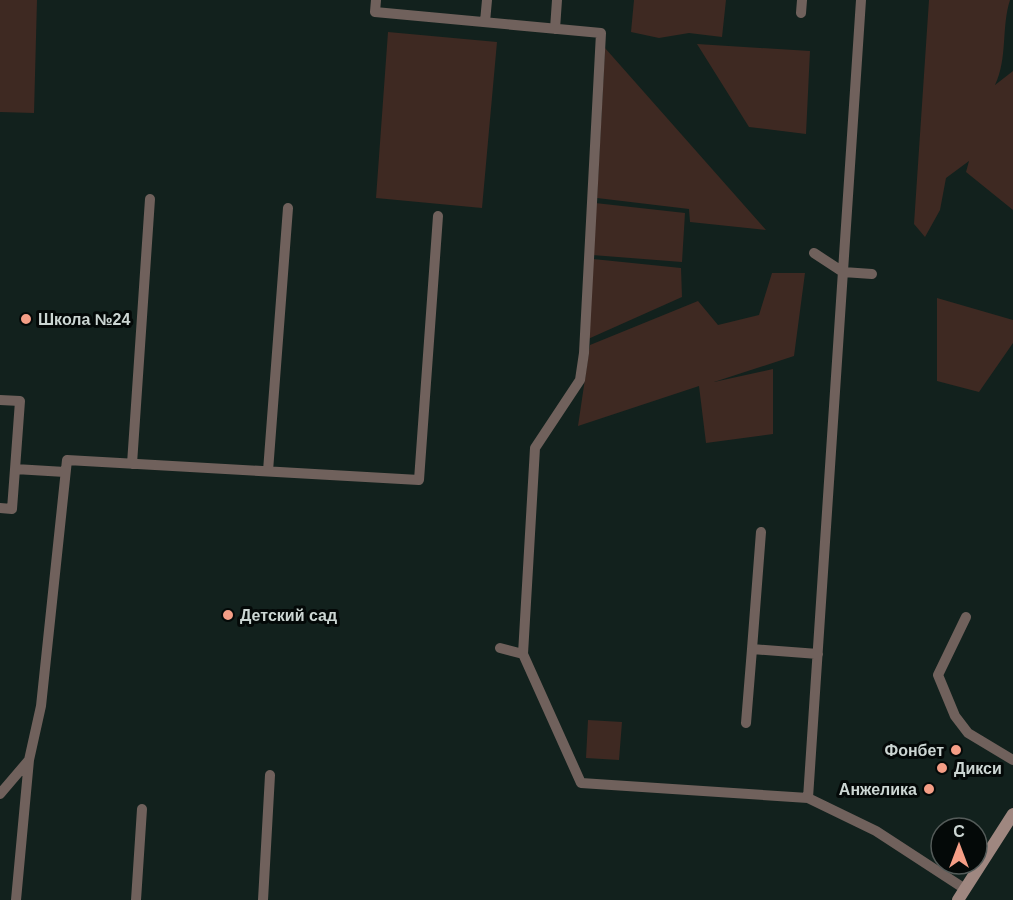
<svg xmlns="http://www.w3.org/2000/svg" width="1013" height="900" viewBox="0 0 1013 900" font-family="Arial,sans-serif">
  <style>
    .green { fill: #3e2922 }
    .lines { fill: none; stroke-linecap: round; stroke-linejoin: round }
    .service { stroke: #70615c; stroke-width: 10 }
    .secondary { stroke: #9f8780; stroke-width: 12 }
    .poi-dot { fill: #f49e86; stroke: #040908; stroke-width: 2 }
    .labels { text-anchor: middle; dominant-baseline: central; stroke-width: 6; stroke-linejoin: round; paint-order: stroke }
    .poi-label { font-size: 16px; font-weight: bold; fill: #ccd6d3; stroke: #040908; text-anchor: start }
  </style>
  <rect width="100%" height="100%" fill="#12211d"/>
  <!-- green -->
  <path class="green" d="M 0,0 L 37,0 L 34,113 L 0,112 Z
    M 634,0 L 726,0 L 722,37 L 689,33 L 659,38 L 631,32 Z
    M 929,0 L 1010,0 C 1001,28 1008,58 995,85 L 1013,71 L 1013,210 L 966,172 L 969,161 L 946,178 L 940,210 L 925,237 L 914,224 Z
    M 388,32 L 497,42 L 482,208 L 376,198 Z
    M 697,44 L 810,51 L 806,134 L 749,127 Z
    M 605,48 L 766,230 L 690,222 L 689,209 L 597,198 Z
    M 595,203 L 685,213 L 682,262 L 592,255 Z
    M 593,259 L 681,268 L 682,297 L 588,339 Z
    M 772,273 L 805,273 L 794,356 L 714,382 L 773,369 L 773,434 L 706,443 L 699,386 L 578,426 L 590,345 L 698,301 L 718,325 L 759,315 Z
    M 937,298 L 1013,320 L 1013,343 L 979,392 L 937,381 Z
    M 588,720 L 622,722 L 619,760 L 586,758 Z"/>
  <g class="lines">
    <!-- service -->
    <path class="service" d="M 376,0 L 375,12 L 601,33 L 584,353 L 580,380 L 535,448 L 523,654 L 581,783 L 808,798 L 876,831 L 965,889
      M 801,13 L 802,0
      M 485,22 L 487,0
      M 555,29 L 557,0
      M 814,253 L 843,272 L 872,274
      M 0,400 L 20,401 L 15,469
      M 132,464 L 150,199
      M 268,471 L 288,208
      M 0,508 L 12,509 L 15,469 L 65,472
      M 966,617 L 938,675 L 955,716 L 968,733 L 1013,760
      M 500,648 L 523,654
      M 752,649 L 761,532
      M 746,723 L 752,649 L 818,654
      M 0,794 L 29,760 L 41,706 L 67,460 L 419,480 L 438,216
      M 808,798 L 861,0
      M 16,900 L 29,760
      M 136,900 L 142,809
      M 263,900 L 270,775"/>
    <!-- secondary -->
    <path class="secondary" d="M 958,900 L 1013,814"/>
  </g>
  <!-- markers -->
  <g class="poi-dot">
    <circle cx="26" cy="319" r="6"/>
    <circle cx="228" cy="615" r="6"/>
    <circle cx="956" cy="750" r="6"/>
    <circle cx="942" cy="768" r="6"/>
    <circle cx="929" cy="789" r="6"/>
  </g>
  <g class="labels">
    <!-- poi labels -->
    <g class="poi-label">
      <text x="38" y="319">Школа №24</text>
      <text x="240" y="615">Детский сад</text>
      <text x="944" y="750" text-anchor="end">Фонбет</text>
      <text x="954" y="768">Дикси</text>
      <text x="917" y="789" text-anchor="end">Анжелика</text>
    </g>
  </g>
  <!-- north arrow -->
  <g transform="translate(959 846)"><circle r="28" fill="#040908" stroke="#545b59" stroke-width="1.5"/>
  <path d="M0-4.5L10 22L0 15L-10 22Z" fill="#f49e86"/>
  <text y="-9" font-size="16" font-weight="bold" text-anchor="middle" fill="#ccd6d3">С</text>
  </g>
</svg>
